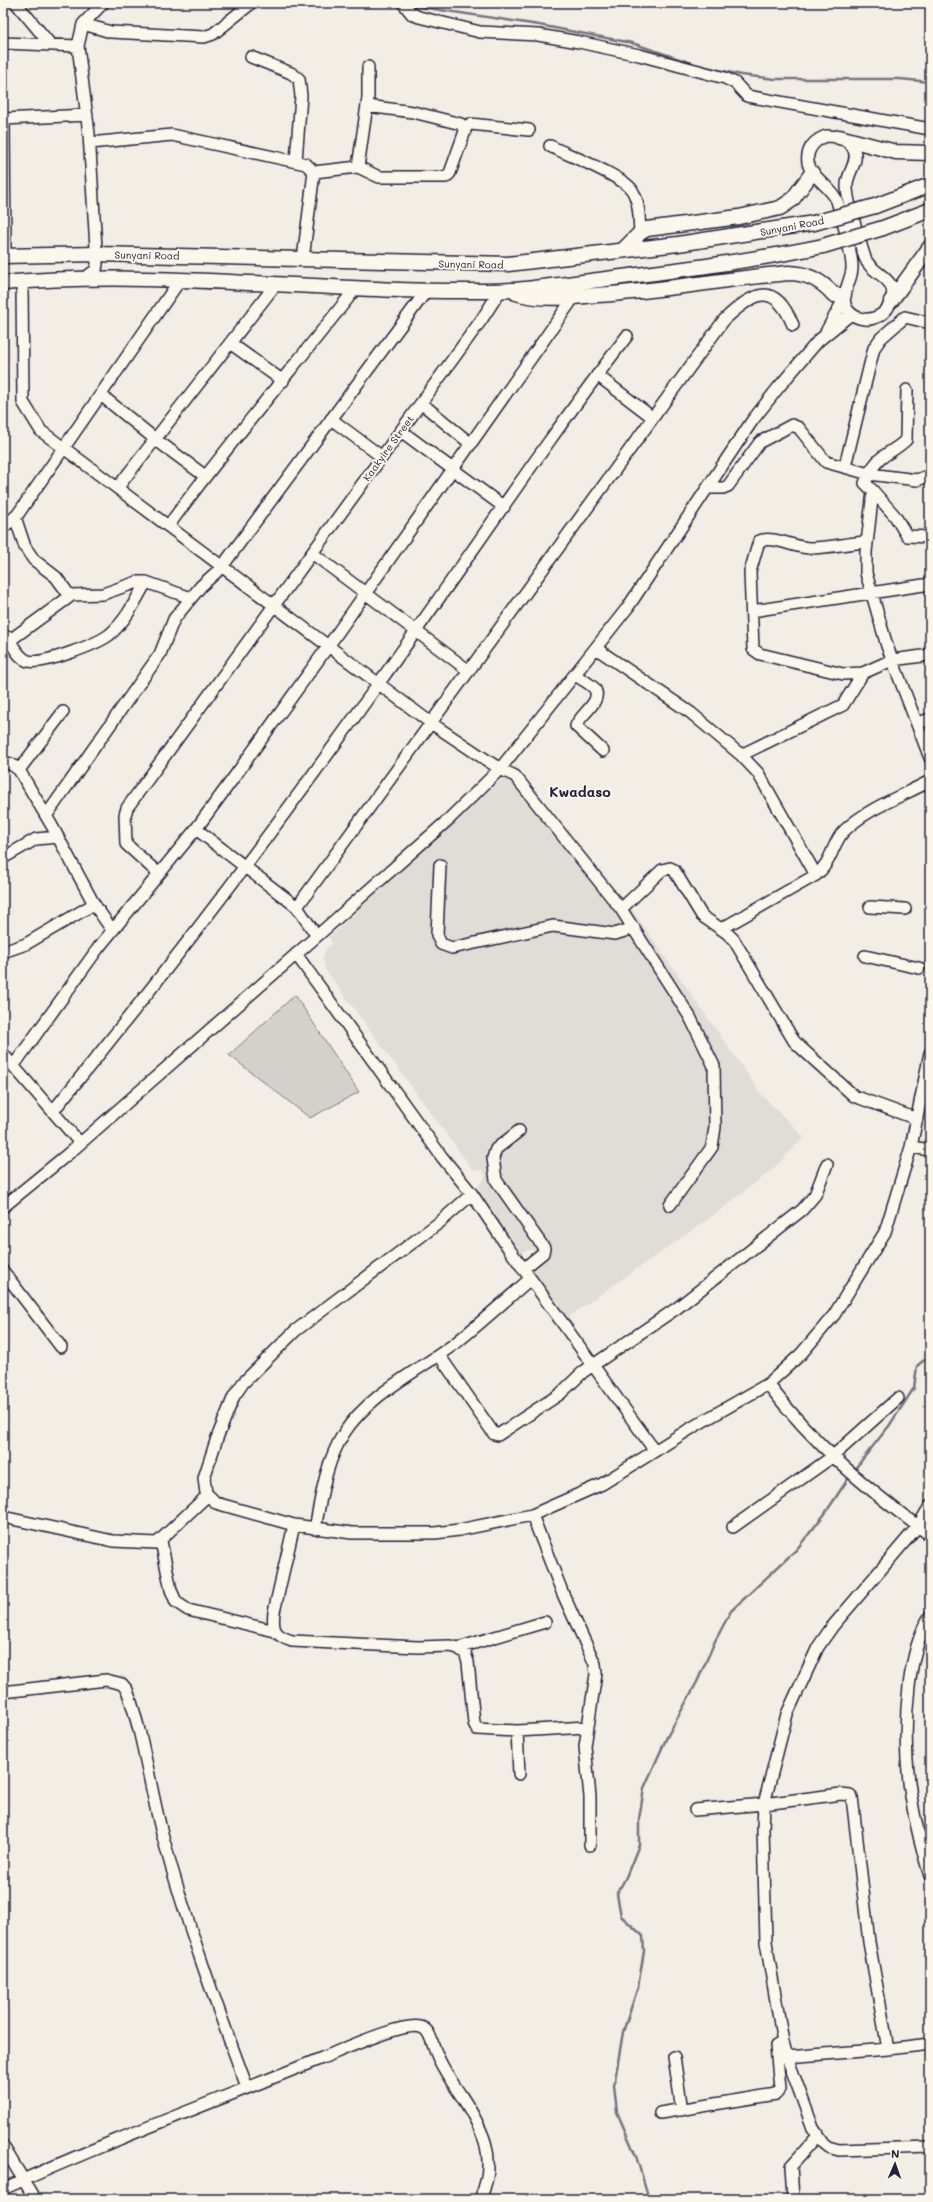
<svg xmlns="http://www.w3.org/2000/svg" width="933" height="2202" viewBox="0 0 933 2202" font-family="Mali,sans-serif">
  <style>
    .built { fill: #e0dcd6 }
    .grass { fill: #d4d1cc; stroke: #7b7a84 }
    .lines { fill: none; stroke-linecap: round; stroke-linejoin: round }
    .stream { stroke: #76747f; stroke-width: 2.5 }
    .minor-casing { stroke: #22223b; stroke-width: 14 }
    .major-casing { stroke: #22223b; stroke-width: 17 }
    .minor { stroke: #fbf7ec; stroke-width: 11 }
    .major { stroke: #fbf7ec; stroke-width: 14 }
    .major-bridge-casing { stroke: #22223b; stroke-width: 17; stroke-linecap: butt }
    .major-bridge { stroke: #fbf7ec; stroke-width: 14 }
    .labels { text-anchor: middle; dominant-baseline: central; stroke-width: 4; stroke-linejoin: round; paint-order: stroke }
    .street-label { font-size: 10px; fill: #22223b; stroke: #fbf7ec }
    .district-label { font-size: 14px; font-weight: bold; fill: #22223b; stroke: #fbf7ec }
  </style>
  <rect width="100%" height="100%" fill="#f2eee5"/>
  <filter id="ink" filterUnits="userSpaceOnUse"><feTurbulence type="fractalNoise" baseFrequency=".025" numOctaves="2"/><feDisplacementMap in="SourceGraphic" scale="8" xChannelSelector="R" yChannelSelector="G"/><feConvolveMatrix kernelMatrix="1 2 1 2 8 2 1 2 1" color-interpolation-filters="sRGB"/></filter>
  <g filter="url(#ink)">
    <!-- built -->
    <path class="built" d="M 516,766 L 633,911 L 761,1094 L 804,1137 L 774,1168 L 718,1212 L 567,1318 L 530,1267 L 538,1255 L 535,1250 L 528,1250 L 521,1253 L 476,1190 L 486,1176 L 482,1170 L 473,1170 L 325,969 L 323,958 L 326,949 L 332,944 L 329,937 Z"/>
    <!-- grass -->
    <path class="grass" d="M 295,995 L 359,1092 L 310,1118 L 229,1055 Z"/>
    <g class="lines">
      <!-- stream -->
      <path class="stream" d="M 412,3 L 414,6 L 539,25 L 632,43 L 697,65 L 741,75 L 775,79 L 900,79 L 930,82
        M 854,1470 L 889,1426 L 914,1388 L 917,1366 L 930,1355
        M 649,2199 L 636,2156 L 617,2112 L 614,2086 L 623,2032 L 638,1987 L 644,1951 L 643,1936 L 621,1916 L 617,1894 L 626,1877 L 639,1845 L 639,1819 L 644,1788 L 667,1737 L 697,1682 L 715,1641 L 731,1611 L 796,1550 L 824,1515 L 850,1476"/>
      <!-- minor casing -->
      <g class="minor-casing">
        <path id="minor" d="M 16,3 L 50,44
          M 403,3 L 412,14 L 419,17 L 480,32 L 538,35 L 579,42 L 639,55 L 725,78 L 735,83 L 747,96 L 930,129
          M 83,24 L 111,32 L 204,37 L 213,34 L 249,5
          M 3,43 L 78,46
          M 251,57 L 291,73 L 299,79 L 301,96 L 296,161
          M 3,119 L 87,115
          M 4,119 L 5,256
          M 465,128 L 470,124 L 529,130
          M 826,136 C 837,136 850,139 854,150 C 859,162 847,173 847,185 C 846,200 860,242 865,258 C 871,275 902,278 890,304 C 887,310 881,316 874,318 C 865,321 853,318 847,309 C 839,296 851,283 852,269 C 853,257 841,214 837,201 C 830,183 801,174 809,151 C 812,143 818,139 826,136 Z
          M 90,143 L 172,135 L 306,164 L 314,172 L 303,259
          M 550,146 C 568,155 623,176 632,190 C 640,203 639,219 640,233
          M 358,167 L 379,177 L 446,177 L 450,173 L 465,131 L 461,124 L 413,112 L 367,106
          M 314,172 L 358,167 L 368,98 L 368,67
          M 85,278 L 96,270 L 97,264 L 89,134 L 78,46 L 83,24 L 103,3
          M 22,282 L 23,402 L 41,431 L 431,723 L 500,769 L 515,776 L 621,909 L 662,870 L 670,868 L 674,870 L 702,916 L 727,933 L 734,940 L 794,1041 L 800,1047 L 854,1096 L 917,1119
          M 826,332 L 844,299
          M 230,343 L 283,381
          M 597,375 L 652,417
          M 907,390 L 906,440 C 890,455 881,452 869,474 L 917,480 L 930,475
          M 101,395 L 155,439 L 205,476
          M 421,403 L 471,444
          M 331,419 L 382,457
          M 401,431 L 504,507
          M 845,466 L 874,348 L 881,338 L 905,317 L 930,323
          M 118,487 L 276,284
          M 708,488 L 723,488 L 728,486 L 760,442 L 792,425 L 799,428 L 826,462 L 869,474 L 865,483 L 873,491 L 866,552 L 866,573 L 887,646 L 930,758
          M 873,491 L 895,516 L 907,536 L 930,537
          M 15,517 L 25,547 L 34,560 L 56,577 L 70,596
          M 169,525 C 228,444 294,367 356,288
          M 3,528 L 18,514 L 180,280
          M 867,542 C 848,543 830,548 811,548 C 794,548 774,535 759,541 L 750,572 L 753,649 L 760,654 L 843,674 L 863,673 L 892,660 L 930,655
          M 312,553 L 469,671
          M 752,611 L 930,584
          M 3,637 L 13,638 L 72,595 L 103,594 L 137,582 L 146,582 L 191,598
          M 8,638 C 13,646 19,658 28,661 C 43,665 97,644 109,635 C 126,621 136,600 146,582
          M 597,649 L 691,713 L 741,755 L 758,773 L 816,875
          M 575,675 C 581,679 589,683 594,688 C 604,701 579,715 576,726 L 603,751
          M 918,723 L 930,719
          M 741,755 L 843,705 L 863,673
          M 3,762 L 11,764 L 19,770 L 52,826 L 94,904 L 112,930
          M 19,770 L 63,712
          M 46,816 L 160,654 L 174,619 L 201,586 L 221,568 L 427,290
          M 196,829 L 297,907 L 317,936
          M 3,858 L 36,839 L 58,837
          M 440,865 L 437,935 L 441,944 L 452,948 L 553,926 L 615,934 L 634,928
          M 159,874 L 126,844 L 125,815 L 127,808 L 482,319 L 500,291
          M 297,907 L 724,320 C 754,292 774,280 793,325
          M 870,907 L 905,909
          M 621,909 L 690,1017 L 714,1066 L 715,1127 L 712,1147 L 670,1205
          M 721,929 L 816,875 C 833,861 832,843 844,831 C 866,809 902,796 930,781
          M 3,952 L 26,944 L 94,904
          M 296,954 L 442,1157 L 472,1194 L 509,1249 L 655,1451
          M 865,956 L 919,968
          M 3,1054 L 80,1143
          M 14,1065 L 99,947 L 196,829 L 232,780 L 329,645 L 574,297
          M 53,1111 C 167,972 275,829 379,683 C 462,568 540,449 627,336
          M 519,1131 L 496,1149 L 493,1158 L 496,1180 L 544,1248 L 543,1253 L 523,1269
          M 911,1147 L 930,1150
          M 472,1194 L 440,1222 L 295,1331 L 243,1383 L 234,1396 L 217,1438 L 204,1478 L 206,1493 L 216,1503 L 294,1525 L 352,1533 L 435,1533 L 459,1530 L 532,1515 L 602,1484 L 693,1427 L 768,1384 L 801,1354 L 834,1315 L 885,1232 L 911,1147 L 930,1053
          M 3,1207 L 68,1154 L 317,936 L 448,820 L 500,769 L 628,607 L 752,421 L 778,388 L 818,341 L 851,314
          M 3,1271 L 61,1347
          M 439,1355 L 494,1434 L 498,1435 L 560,1394 L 583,1372 L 677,1308 L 802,1210 L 815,1195 L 827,1164
          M 768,1384 C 813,1444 869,1491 930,1535
          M 930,1506 L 918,1526 L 832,1627 L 818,1647 L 787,1714 L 764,1804 L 763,1829 L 766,1942 L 783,2042 L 787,2057 L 813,2128 L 823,2143 L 828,2147 L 839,2150 L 930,2147
          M 532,1515 L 563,1594 L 595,1664 L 596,1674 L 585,1746 L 590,1797 L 590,1845
          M 3,1517 L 113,1541 L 157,1543 L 208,1495
          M 294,1525 L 274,1612 C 272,1630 274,1635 292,1641 L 418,1647 L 450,1646 L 458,1648 L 465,1653 L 468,1662 L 474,1723 L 477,1729 L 517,1731 L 587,1727
          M 733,1527 L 832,1457 L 898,1398
          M 315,1529 C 321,1497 326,1461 344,1433 C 370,1393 419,1371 457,1342 C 482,1322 506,1300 530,1279
          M 161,1541 L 171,1590 L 176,1602 L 188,1610 L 275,1631
          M 930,1616 C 917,1637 912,1662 909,1686 C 901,1755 910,1810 930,1876
          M 458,1648 L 545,1622
          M 3,1692 L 106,1680 L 122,1684 L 127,1690 C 144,1737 150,1789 163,1837 C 186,1922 216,2004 247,2087
          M 517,1731 L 519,1774
          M 695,1810 L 764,1804 L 841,1794 L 850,1795 L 852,1797 L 869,1942 L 888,2049
          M 674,2057 L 682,2110
          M 787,2057 L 888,2049 L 930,2044
          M 660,2113 L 776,2094 L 780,2089 L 776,2046 L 783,2042
          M 3,2146 L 35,2199
          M 3,2189 C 108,2141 216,2101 322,2058 C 340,2051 408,2019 423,2028 C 430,2031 432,2043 435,2050 C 441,2067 452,2082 462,2097 C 484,2131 498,2159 480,2199
          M 793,2199 L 791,2166 L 818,2136"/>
      </g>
      <!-- major casing -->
      <g class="major-casing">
        <path id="major" d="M 839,137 L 896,152 L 930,153
          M 875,206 L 930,185
          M 883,228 L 930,210
          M 624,249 L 640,233 L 647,229 L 739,217 L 780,208 L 792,200 L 812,173
          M 3,256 L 96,254 L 508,264 L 678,244 L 814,223
          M 3,283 C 163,269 323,293 483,291 C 524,291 565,284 606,279 C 679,270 751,261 823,246
          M 516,293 C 542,301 570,297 597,295 C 661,291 724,279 788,273 C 807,273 821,280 834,295 L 844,295
          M 891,301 L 930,247"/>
      </g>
      <!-- minor -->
      <use href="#minor" class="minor"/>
      <!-- major -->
      <use href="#major" class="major"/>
      <!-- major-bridge casing -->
      <g class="major-bridge-casing">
        <path id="major-bridge" d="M 814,223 L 875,206
          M 823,246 L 883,228"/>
      </g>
      <!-- major-bridge -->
      <use href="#major-bridge" class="major-bridge"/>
    </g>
  </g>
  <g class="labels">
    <!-- street labels -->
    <g class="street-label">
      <text transform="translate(792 226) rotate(-11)">Sunyani Road</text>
      <text transform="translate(147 255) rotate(1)">Sunyani Road</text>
      <text transform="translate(471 264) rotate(1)">Sunyani Road</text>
      <text transform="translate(388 448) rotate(-54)">Kaakyire Street</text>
    </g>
    <!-- district labels -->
    <g class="district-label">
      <text x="580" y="791">Kwadaso</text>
    </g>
  </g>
  <!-- margin -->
  <rect width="933" height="2202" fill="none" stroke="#fbf7ec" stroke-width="16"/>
  <rect x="8" y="8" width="917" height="2186" fill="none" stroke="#22223b" stroke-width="1.5" filter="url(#ink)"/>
  <!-- north arrow -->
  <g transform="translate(895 2164) rotate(2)" stroke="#fbf7ec" stroke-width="3" paint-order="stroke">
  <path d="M0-3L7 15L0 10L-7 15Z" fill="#22223b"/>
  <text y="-6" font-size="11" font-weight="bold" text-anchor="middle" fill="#22223b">N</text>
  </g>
</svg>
